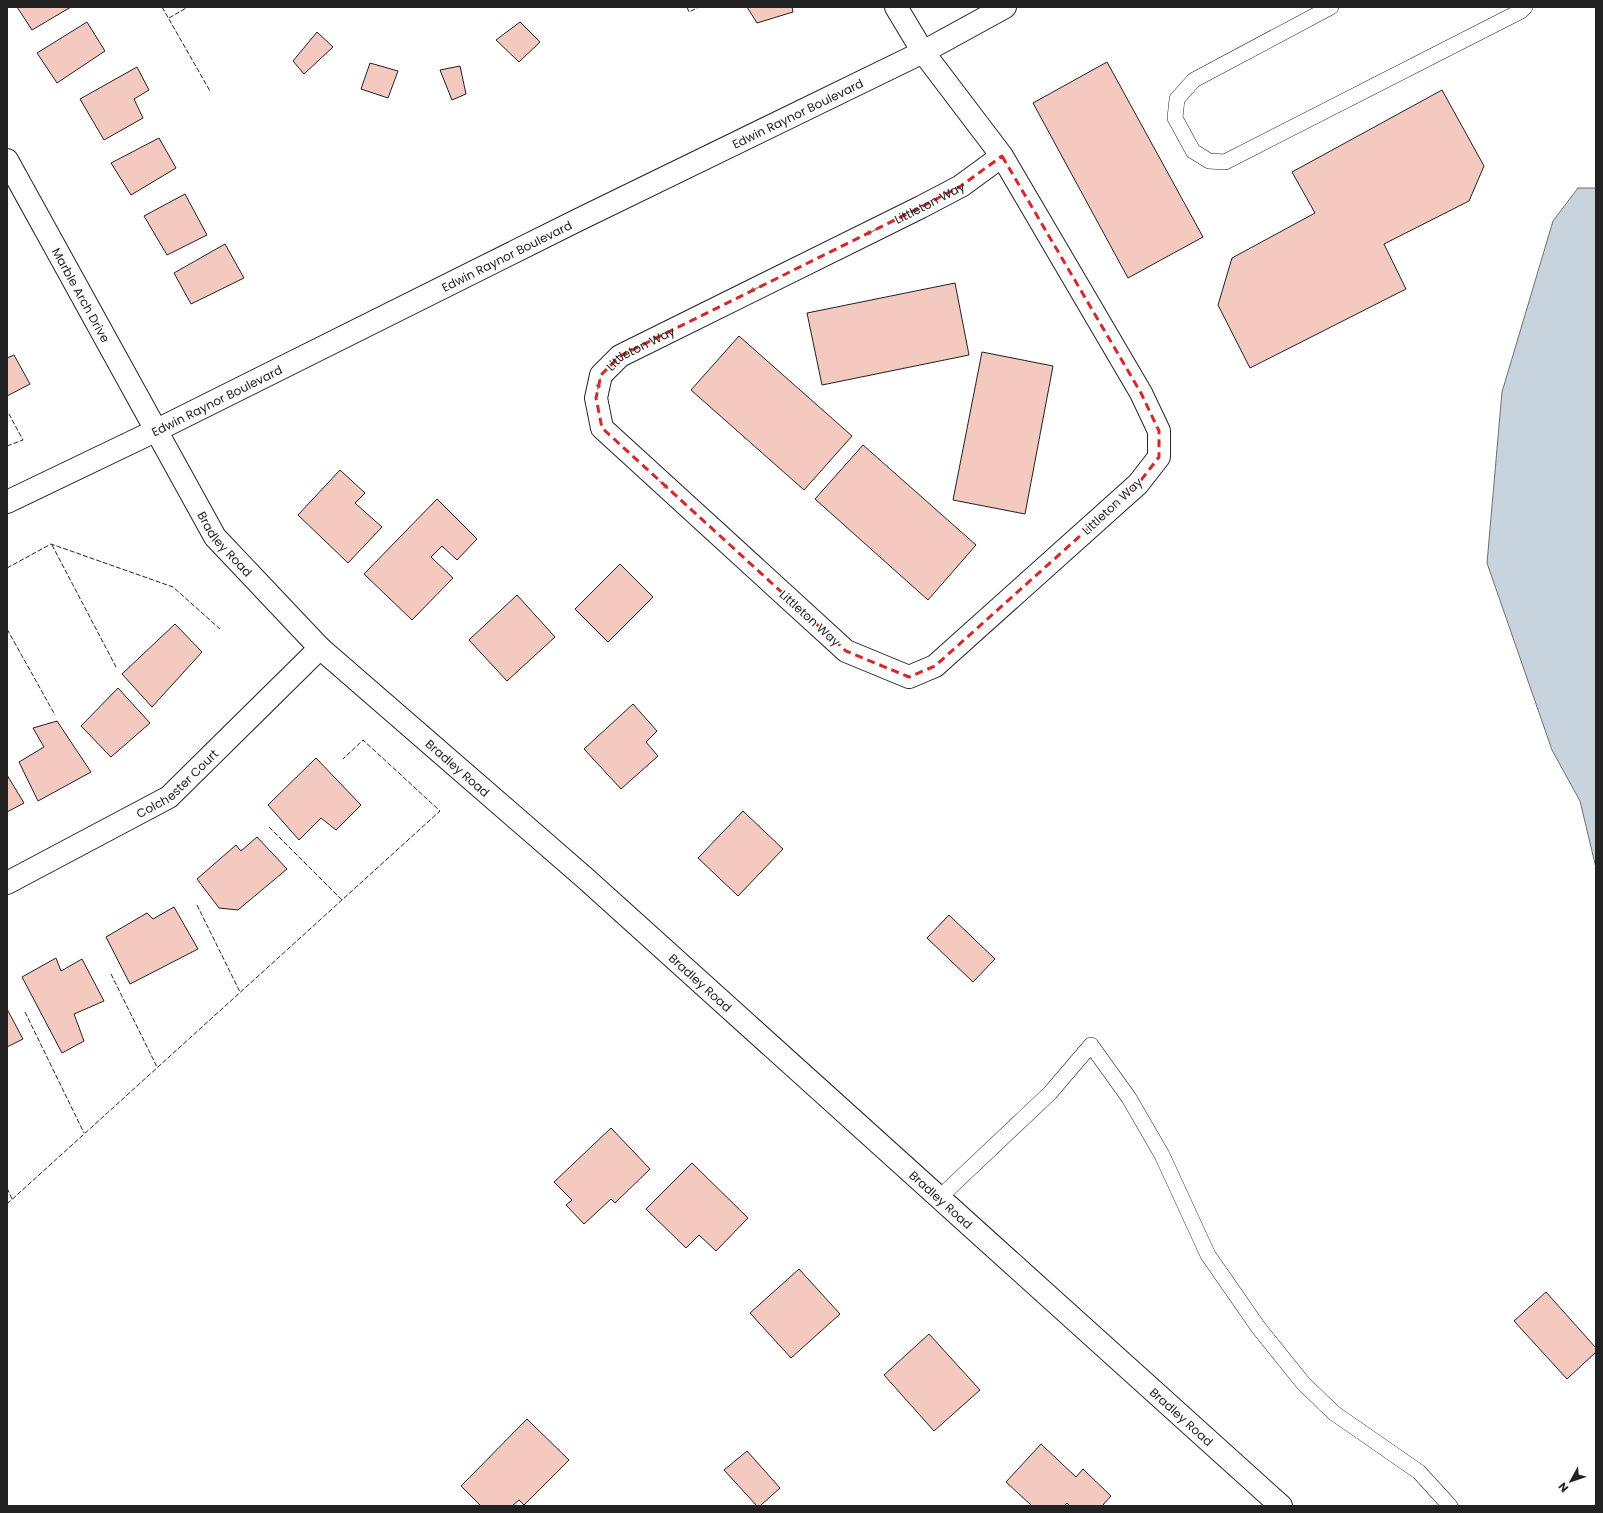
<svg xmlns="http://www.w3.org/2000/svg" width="1603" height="1513" viewBox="0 0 1603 1513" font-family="Poppins,sans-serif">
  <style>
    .water { fill: #c7d3dd; stroke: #6f6f6f }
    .building { fill: #f3c9c0; stroke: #222 }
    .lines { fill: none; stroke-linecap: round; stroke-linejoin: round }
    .lane-casing { stroke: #222; stroke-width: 16 }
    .street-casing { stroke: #222; stroke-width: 24 }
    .primary-casing { stroke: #222; stroke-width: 24 }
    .lane { stroke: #fff; stroke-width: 15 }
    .street { stroke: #fff; stroke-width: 22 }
    .primary { stroke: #fff; stroke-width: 22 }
    .fence { stroke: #222; stroke-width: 1; stroke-dasharray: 5 2; stroke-linecap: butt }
    .oneway { fill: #9c9c9c }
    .marked { fill: none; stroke: #d62828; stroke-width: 3; stroke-dasharray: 8 5; stroke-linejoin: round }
    .labels { text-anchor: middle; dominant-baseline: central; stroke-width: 3; stroke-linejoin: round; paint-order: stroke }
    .street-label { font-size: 12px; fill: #222; stroke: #fff }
  </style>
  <rect width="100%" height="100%" fill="#fff"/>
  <!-- water -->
  <path class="water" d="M 1578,188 L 1596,188 L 1596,868 L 1580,801 L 1552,750 L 1487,563 L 1502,392 L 1553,221 Z"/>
  <!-- building -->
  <path class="building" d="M 17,7 L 71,7 L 32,30 Z
    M 747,7 L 792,7 L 793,12 L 757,23 Z
    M 87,22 L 105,51 L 57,83 L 37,53 Z
    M 520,22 L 540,42 L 519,62 L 496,40 Z
    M 317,32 L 333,47 L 304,74 L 293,61 Z
    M 1107,62 L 1203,237 L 1128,278 L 1033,103 Z
    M 370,63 L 398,71 L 388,98 L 361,89 Z
    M 460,66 L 466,94 L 452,100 L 440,70 Z
    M 137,67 L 149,90 L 134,99 L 143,118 L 104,140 L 80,99 Z
    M 1442,90 L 1484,166 L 1469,201 L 1384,244 L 1406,289 L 1250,368 L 1218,305 L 1232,258 L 1315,213 L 1292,172 Z
    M 159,138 L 176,168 L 131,195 L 111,163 Z
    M 185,194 L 207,235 L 167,255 L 144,216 Z
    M 225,244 L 244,278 L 191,304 L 174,273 Z
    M 955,283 L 969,355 L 822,385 L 807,313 Z
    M 739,336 L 852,436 L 804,490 L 691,390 Z
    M 982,352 L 1053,366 L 1025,514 L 953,500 Z
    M 14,355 L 30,384 L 7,396 L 7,358 Z
    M 863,445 L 976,545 L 928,600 L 815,499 Z
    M 340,470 L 365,493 L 355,503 L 382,527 L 348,563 L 298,515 Z
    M 437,499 L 477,539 L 457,560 L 442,546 L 431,557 L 453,578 L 412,620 L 364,574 Z
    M 620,564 L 653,597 L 608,642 L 575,609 Z
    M 517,595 L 555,637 L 507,681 L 469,640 Z
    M 175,624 L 202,652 L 152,707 L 122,674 Z
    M 118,688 L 150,723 L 111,757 L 81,726 Z
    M 633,704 L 657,731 L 646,742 L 658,756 L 621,789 L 584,749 Z
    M 57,721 L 91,772 L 38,801 L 19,762 L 44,747 L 33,728 Z
    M 316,758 L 361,805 L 336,830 L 321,818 L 299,840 L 268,805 Z
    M 7,775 L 24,803 L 7,812 Z
    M 743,811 L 783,849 L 738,896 L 698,858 Z
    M 257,837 L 287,869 L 238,910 L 219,908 L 197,879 L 236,845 L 241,851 Z
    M 174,907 L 198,949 L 130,984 L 106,937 L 147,913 L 153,919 Z
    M 949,915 L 995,959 L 973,982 L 927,938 Z
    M 56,958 L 61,971 L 82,959 L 104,1001 L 74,1014 L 84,1041 L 62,1053 L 22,977 Z
    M 7,1009 L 23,1039 L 7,1047 Z
    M 611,1128 L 650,1169 L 615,1203 L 611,1199 L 584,1224 L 566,1205 L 572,1200 L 554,1182 Z
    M 692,1163 L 748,1218 L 716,1251 L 699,1235 L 686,1248 L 646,1209 Z
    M 799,1269 L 840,1314 L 791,1358 L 750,1313 Z
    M 1546,1292 L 1596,1348 L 1596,1352 L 1567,1379 L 1514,1321 Z
    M 929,1334 L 980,1390 L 934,1431 L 884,1375 Z
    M 527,1419 L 569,1460 L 524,1505 L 519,1500 L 512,1506 L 481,1506 L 461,1486 Z
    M 1041,1444 L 1076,1477 L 1083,1469 L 1111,1496 L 1102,1506 L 1070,1506 L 1067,1503 L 1064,1506 L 1032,1506 L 1006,1482 Z
    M 747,1451 L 780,1488 L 760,1506 L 757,1506 L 724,1470 Z"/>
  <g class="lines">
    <!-- lane casing -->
    <g class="lane-casing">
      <path id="lane" d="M 1331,7 L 1194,80 L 1177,99 L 1175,118 L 1193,151 L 1209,161 L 1225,162 L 1521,11 L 1525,7
        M 939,1198 L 1050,1093 L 1091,1045 L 1129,1098 L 1162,1155 L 1208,1255 L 1258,1327 L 1303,1383 L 1334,1413 L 1419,1472 L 1450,1506"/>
    </g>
    <!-- street casing -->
    <g class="street-casing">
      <g id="street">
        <path id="s1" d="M 896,7 L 923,52 L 1002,156 L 1141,393 L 1159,431 L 1159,457 L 1138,484 L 935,666 L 909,677 L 846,651 L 602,428 L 596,398 L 601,375 L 620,356 L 921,207 L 961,186 L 1002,156"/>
        <path id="s2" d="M 7,160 L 215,537 L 320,648 L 585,878 L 1281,1506"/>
        <path id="s3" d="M 7,883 L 169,797 L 320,648"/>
      </g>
    </g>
    <!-- primary casing -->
    <g class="primary-casing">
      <g id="primary">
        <path id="s4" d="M 7,502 L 157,430 L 578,220 L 923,52 L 1005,7"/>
      </g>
    </g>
    <!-- lane -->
    <use href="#lane" class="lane"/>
    <!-- street -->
    <use href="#street" class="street"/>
    <!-- primary -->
    <use href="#primary" class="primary"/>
    <!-- fence -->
    <path class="fence" d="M 162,7 L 210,91
      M 687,7 L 689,12 L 699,7
      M 169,18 L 188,7
      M 7,446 L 23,440 L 9,414
      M 52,545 L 116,667
      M 7,568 L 51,544 L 173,587 L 220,629
      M 7,629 L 55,715
      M 7,767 L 8,768
      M 269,827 L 342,900
      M 197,905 L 240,992
      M 111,974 L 157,1067
      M 25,1012 L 84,1133
      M 7,1188 L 12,1199
      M 7,1204 L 440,811 L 363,740 L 343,759"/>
  </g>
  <!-- one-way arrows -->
  <defs><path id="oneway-solid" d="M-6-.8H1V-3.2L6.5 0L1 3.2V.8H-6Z"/></defs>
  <g class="oneway">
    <use href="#oneway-solid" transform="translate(871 232) rotate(154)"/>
    <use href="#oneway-solid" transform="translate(755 289) rotate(154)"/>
    <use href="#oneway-solid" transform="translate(599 384) rotate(103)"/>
    <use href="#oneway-solid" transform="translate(664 485) rotate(42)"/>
  </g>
  <!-- marked area -->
  <path class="marked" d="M 1002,156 L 1141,393 L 1159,431 L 1159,457 L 1138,484 L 935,666 L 909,677 L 846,651 L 602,428 L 596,398 L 601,375 L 620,356 L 921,207 L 961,186 Z"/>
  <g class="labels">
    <!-- street labels -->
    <g class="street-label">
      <text stroke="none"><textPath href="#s4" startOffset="881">Edwin Raynor Boulevard</textPath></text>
      <text stroke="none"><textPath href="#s1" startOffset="1686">Littleton Way</textPath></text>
      <text stroke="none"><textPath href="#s4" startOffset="557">Edwin Raynor Boulevard</textPath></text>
      <text stroke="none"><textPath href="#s2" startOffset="154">Marble Arch Drive</textPath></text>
      <text stroke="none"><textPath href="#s1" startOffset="1362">Littleton Way</textPath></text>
      <text stroke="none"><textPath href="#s4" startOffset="233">Edwin Raynor Boulevard</textPath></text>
      <text transform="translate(1112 506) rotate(-43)">Littleton Way</text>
      <text stroke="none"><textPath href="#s2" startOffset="442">Bradley Road</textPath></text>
      <text transform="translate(810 618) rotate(42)">Littleton Way</text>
      <text stroke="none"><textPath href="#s2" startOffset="766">Bradley Road</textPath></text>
      <text stroke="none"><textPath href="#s3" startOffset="198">Colchester Court</textPath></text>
      <text stroke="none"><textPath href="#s2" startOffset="1090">Bradley Road</textPath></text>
      <text stroke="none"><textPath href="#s2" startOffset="1414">Bradley Road</textPath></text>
      <text stroke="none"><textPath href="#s2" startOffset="1738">Bradley Road</textPath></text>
    </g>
  </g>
  <!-- border -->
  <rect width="1603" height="1513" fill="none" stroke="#222222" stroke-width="16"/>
  <!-- north arrow -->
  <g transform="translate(1571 1481) rotate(230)" stroke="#ffffff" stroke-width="3" paint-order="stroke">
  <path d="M0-3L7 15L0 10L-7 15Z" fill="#222222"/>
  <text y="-6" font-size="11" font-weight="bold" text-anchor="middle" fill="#222222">N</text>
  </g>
</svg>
